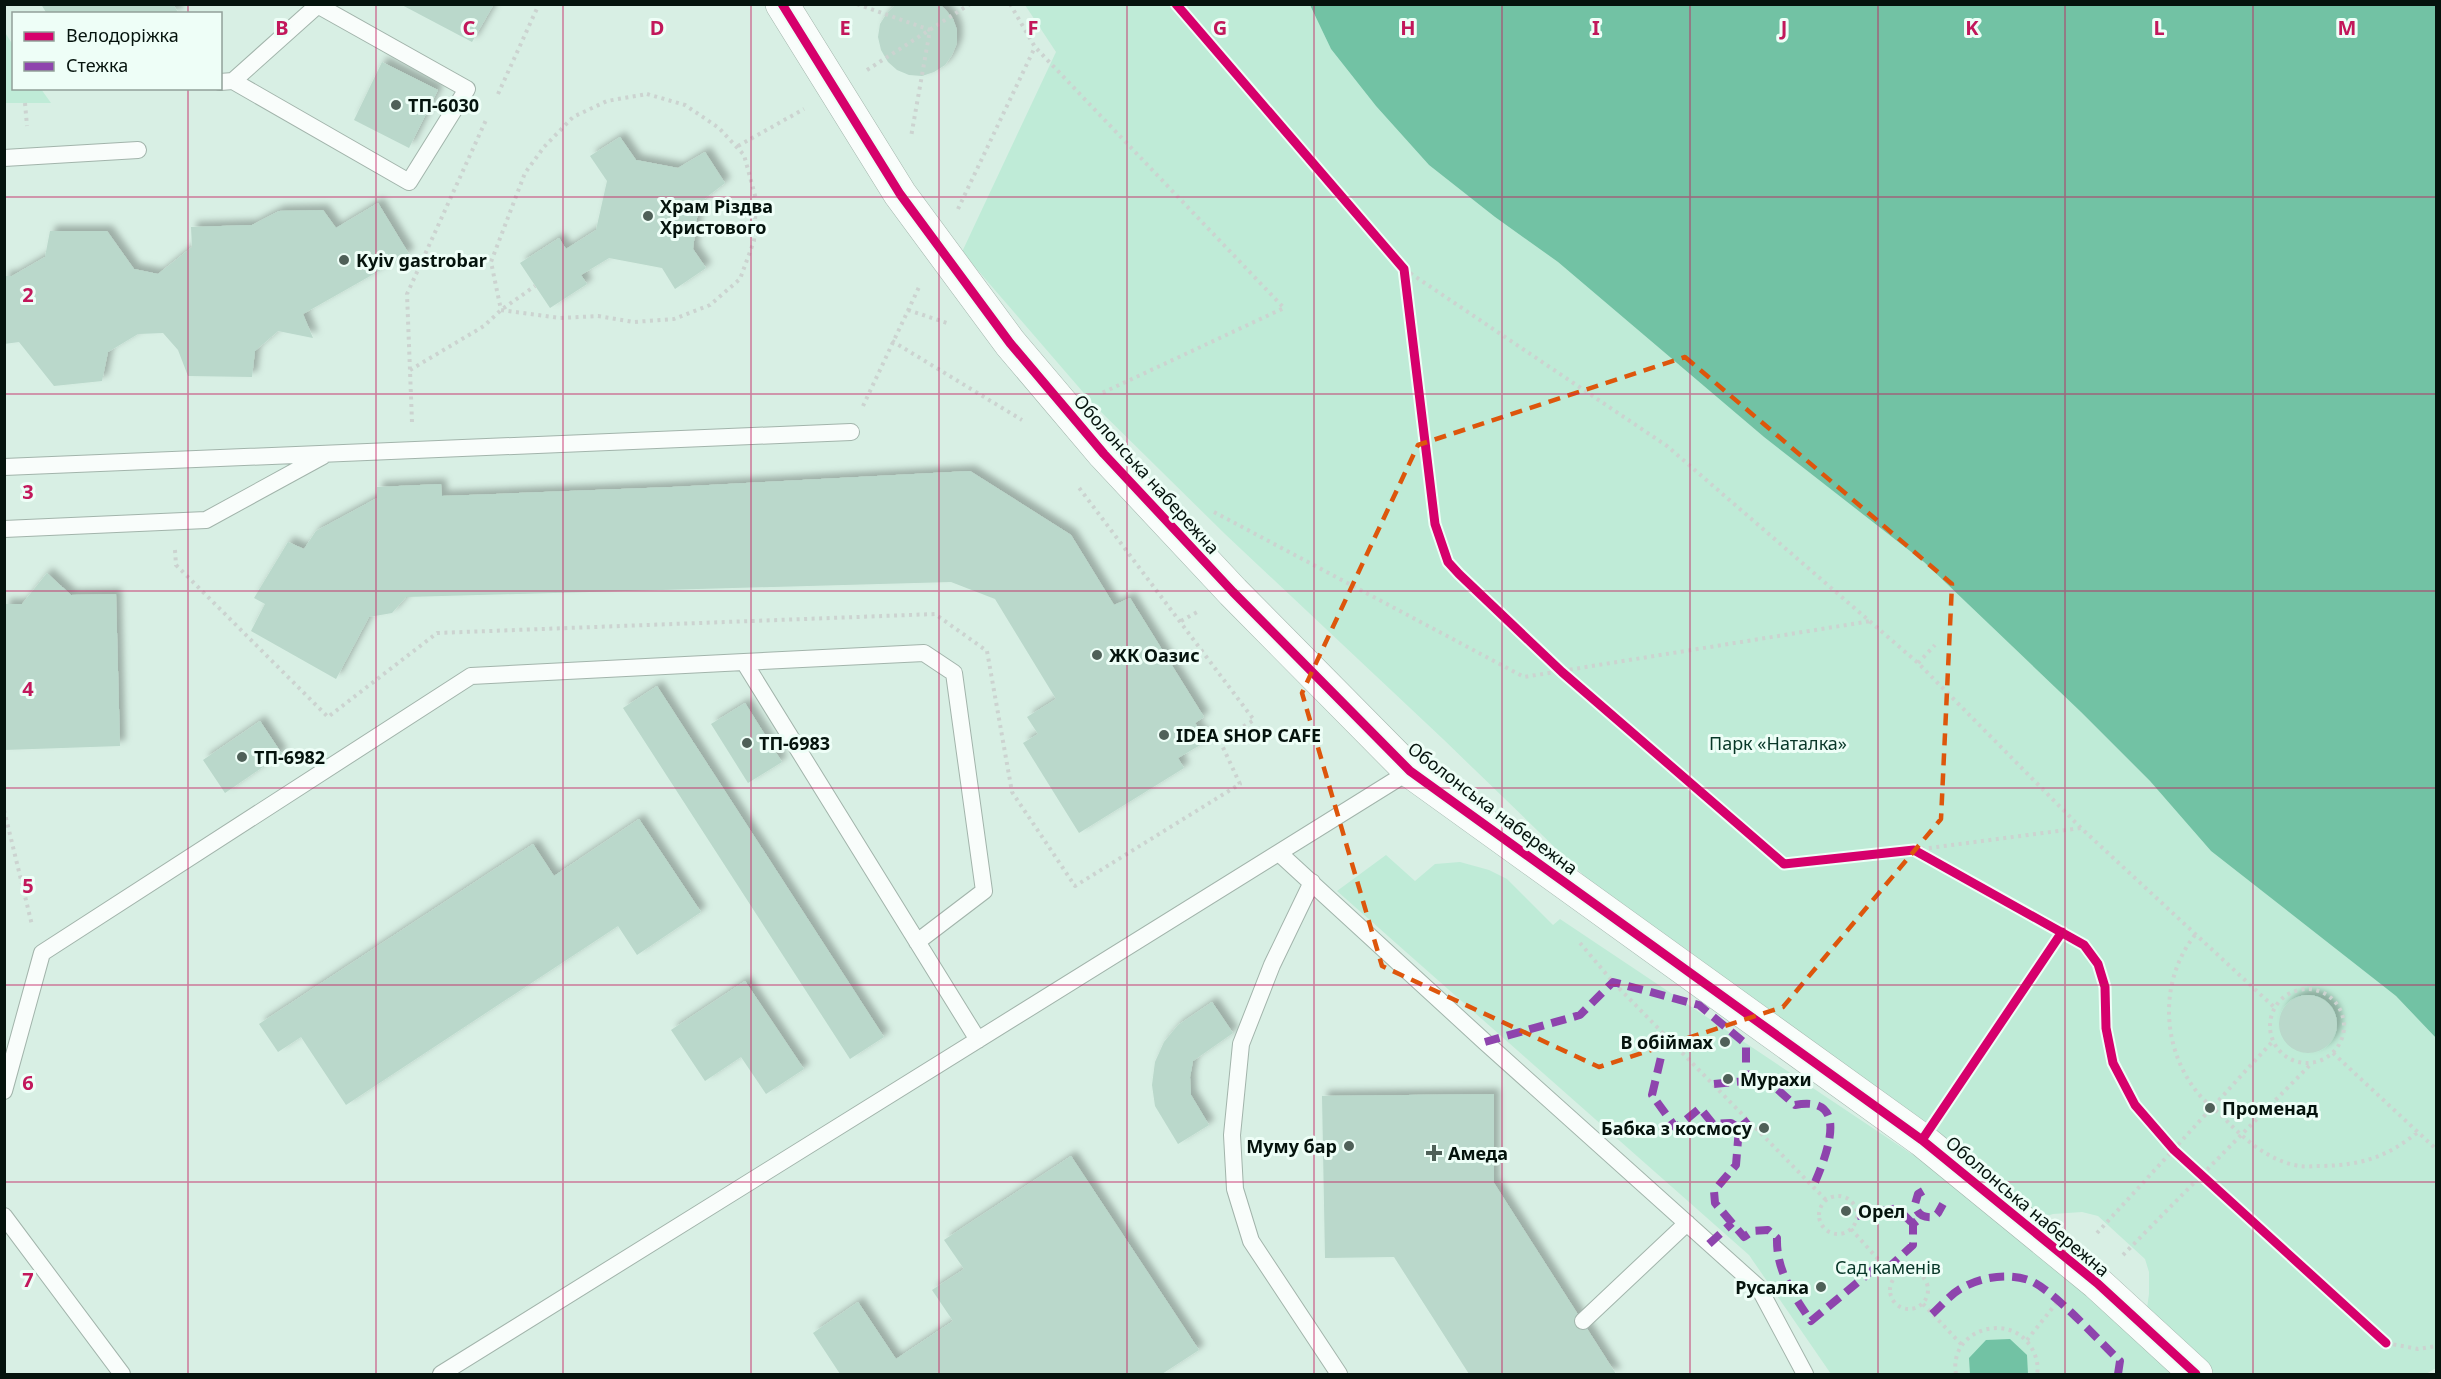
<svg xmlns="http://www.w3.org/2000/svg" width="2441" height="1379" viewBox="0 0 2441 1379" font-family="'Noto Sans',sans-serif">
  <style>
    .green { fill: #bfebd7 }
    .water { fill: #72c2a4 }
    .building { fill: #bad8cb; filter: url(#shadow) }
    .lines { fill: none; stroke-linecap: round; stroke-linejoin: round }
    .lane-casing { stroke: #a2b4ab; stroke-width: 18 }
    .street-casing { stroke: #a2b4ab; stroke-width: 34 }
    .path { stroke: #ccd3d0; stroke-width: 4; stroke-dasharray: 3 4.5; stroke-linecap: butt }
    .lane { stroke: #f9fdfb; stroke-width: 16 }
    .street { stroke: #f9fdfb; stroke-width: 33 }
    .quiet { stroke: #8e44ad; stroke-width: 8; stroke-dasharray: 15 8; stroke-linecap: butt }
    .cycleway-casing { stroke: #eefef7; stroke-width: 13 }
    .cycleway { stroke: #d6006c; stroke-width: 9 }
    .marked { fill: none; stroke: #dd560c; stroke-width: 4.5; stroke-dasharray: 12 8; stroke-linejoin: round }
    .grid { fill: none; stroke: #c2185b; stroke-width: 1.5; stroke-opacity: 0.55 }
    .poi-dot { fill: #4f6058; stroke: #eefef7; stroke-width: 2 }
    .labels { text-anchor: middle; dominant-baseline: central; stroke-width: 6; stroke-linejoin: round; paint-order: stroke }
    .poi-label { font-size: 18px; font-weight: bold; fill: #05130d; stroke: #eefef7; text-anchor: start }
    .street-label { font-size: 18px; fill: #05130d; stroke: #eefef7 }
    .park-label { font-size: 18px; fill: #083728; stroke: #eefef7 }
    .grid-label { font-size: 20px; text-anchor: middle; font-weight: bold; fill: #c2185b; stroke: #eefef7; stroke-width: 6; stroke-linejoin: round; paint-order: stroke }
  </style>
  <defs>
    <filter id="shadow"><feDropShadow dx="5.5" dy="-5.5" stdDeviation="3" flood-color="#0004"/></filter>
  </defs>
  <rect width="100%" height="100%" fill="#d8efe4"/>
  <!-- green -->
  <path class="green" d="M 1025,5 L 1310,5 L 1331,49 L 1376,106 L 1429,165 L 1495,217 L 1558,262 L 1764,437 L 1924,562 L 2081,712 L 2150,781 L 2211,851 L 2396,996 L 2436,1038 L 2436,1368 L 2426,1374 L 2210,1374 L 2146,1315 L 2149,1294 L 2149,1272 L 2145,1259 L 2098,1216 L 2082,1212 L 2053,1214 L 2037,1219 L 1631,921 L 1443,739 L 1225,534 L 1095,406 L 962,252 L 1056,52 Z
    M 4,31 L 13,45 L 14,88 L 41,89 L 51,103 L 5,103 Z
    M 1386,855 L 1415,881 L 1435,864 L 1460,862 L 1489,870 L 1507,879 L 1553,925 L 1560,919 L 1946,1177 L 2073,1283 L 2173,1374 L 1831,1374 L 1749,1255 L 1337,891 Z"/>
  <!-- water -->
  <path class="water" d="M 1310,5 L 2436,5 L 2436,1038 L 2396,996 L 2211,851 L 2150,781 L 2081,712 L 1924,562 L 1764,437 L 1558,262 L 1495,217 L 1429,165 L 1376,106 L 1331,49 Z
    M 2010,1339 L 2027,1355 L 2028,1374 L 1970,1374 L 1969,1358 L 1986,1340 Z"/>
  <!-- building -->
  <path class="building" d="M 41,4 L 177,4 L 174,6 L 179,14 L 47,14 Z
    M 400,4 L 494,4 L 472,42 Z
    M 896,4 L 939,4 L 945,9 L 953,19 L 957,30 L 957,43 L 952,55 L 945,65 L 934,72 L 922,76 L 909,75 L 897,70 L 888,62 L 881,50 L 878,37 L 880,24 L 887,13 Z
    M 382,62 L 438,90 L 409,148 L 354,120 Z
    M 620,137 L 636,160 L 678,168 L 705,152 L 725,183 L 699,203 L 693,249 L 706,268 L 675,289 L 662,268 L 609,258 L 581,275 L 587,284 L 550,308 L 520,263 L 559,238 L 566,249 L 596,230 L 607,181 L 590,156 Z
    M 378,203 L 409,254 L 303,314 L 313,338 L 278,331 L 255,351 L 252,377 L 188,376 L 178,350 L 163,333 L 138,334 L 108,352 L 102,381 L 54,386 L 19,342 L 4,344 L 4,276 L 12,276 L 45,257 L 50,231 L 107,231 L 134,269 L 158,274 L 192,247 L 191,227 L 252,225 L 279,211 L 323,210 L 336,228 Z
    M 970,471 L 1071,535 L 1114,605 L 1130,598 L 1204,717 L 1195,723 L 1207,741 L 1178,758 L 1184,768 L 1079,833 L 1023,743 L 1038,734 L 1027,717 L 1056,699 L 995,599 L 951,582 L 406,597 L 392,613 L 369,617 L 336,679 L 251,631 L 265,604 L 254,598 L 288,542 L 304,549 L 316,531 L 377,498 L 377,487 L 441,484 L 442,496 L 672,487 Z
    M 47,573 L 71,595 L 116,594 L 120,746 L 4,750 L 4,604 L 22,604 Z
    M 657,686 L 884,1037 L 850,1059 L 623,708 Z
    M 745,703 L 782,762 L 748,783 L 711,724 Z
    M 260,721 L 282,754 L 225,793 L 203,760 Z
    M 639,819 L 701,912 L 637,955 L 618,926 L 346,1105 L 301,1037 L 278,1052 L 259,1024 L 533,844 L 554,876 Z
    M 745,981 L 804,1069 L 766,1094 L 741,1057 L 705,1081 L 671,1030 Z
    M2279 1024a29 29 0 1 1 58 0a29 29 0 1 1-58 0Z
    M 1212,1002 L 1233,1033 L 1193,1061 L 1190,1077 L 1191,1095 L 1209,1125 L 1178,1144 L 1155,1106 L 1152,1085 L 1155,1062 L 1164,1042 L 1178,1025 Z
    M 1494,1094 L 1494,1183 L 1616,1374 L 1469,1374 L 1394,1257 L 1325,1258 L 1322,1096 Z
    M 1071,1156 L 1199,1350 L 1162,1374 L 840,1374 L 813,1333 L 858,1302 L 896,1359 L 953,1321 L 932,1290 L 964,1269 L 944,1240 Z"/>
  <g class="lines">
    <!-- lane casing -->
    <g class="lane-casing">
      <path id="lane" d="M 233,81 L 409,182 L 467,89 L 319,6
        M 220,82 L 233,81 L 319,4
        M 4,158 L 138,150
        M 4,467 L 851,432
        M 4,529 L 206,520 L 323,456
        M 1279,853 L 1485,1042 L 1759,1288 L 1805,1374
        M 1312,882 L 1272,965 L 1241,1044 L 1232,1135 L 1235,1189 L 1251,1241 L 1339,1374
        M 917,942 L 984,891 L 954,673 L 924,653 L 744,662 L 978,1040
        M 4,1091 L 42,953 L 471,676 L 744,662
        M 4,1216 L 122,1374
        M 1583,1321 L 1687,1223
        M 441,1374 L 1410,771"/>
    </g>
    <!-- street casing -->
    <g class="street-casing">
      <path id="street" d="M 782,4 L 900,194 L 1010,343 L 1104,454 L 1233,592 L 1410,771 L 1922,1140 L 2097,1283 L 2196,1374"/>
    </g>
    <!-- path -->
    <path class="path" d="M 857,4 L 930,30 L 911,137
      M 1010,4 L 1035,47 L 1284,308 L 1102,393
      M 867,70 L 970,4
      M 498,94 L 539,4
      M 647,94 L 685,105 L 719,128 L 744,155 L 756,199 L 754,241 L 740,279 L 710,305 L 674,319 L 634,322 L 598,316 L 560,318 L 501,310 L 491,262 L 525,173 L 544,147 L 573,117 L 607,101 Z
      M 25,103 L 27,126
      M 738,146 L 804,109
      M 958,209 L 1035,47
      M 1404,269 L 1667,446 L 1918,663 L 2081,828 L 2274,1007
      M 908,310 L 947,323
      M 892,341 L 1022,420
      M 410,370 L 484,326 L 501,310 L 535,286
      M 863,406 L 920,285
      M 412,422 L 407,294 L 486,120
      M 1214,512 L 1524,677 L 1871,621
      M 175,550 L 176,565 L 328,717 L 437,633 L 935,614 L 987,651 L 1012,792 L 1075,886 L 1240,784 L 1220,741 L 1254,720 L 1077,485
      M 1181,621 L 1199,611
      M 1918,663 L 1935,645
      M 4,810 L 32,925
      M 1914,850 L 2081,828
      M 2195,935 C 2160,979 2161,1043 2194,1088 C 2202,1100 2216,1110 2226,1120 C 2246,1141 2270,1161 2299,1166 C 2306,1167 2314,1166 2322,1166 C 2362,1165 2387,1157 2418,1132
      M 1580,943 L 1613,982 L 1826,1200
      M2270 1026a37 37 0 1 1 74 0a37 37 0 1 1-74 0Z
      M 2333,1053 L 2436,1149
      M1819 1215a19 19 0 1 1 38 0a19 19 0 1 1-38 0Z
      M 1851,1229 L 1894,1277
      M 2097,1233 L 2273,1041
      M 2123,1255 L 2312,1063
      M1890 1290a19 19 0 1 1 38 0a19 19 0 1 1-38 0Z
      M 1923,1304 L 1962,1345
      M 2027,1340 L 2058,1301
      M 2386,1343 L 2418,1349 L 2436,1346
      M 1956,1374 C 1948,1330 2009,1311 2031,1347 C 2036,1355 2039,1366 2037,1374"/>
    <!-- lane -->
    <use href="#lane" class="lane"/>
    <!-- street -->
    <use href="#street" class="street"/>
    <!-- quiet -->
    <path class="quiet" d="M 1666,1036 L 1652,1095 L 1676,1128 L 1700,1108 L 1713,1124 L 1731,1123 L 1739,1128 L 1736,1165 L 1714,1191 L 1715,1203 L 1744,1237 L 1753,1231 L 1768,1230 L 1777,1238 C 1776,1271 1794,1296 1811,1321 L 1881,1263
      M 1485,1042 L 1580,1015 L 1613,982 L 1699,1005 L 1746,1044 L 1746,1081 L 1767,1080 L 1795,1105 C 1853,1094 1825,1159 1813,1187
      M 1714,1084 L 1746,1081
      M 1739,1128 L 1749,1120
      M 1923,1191 L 1918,1194 L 1915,1204 C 1917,1215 1924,1218 1934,1217 L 1938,1213 L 1943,1204
      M 1857,1216 L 1897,1208 L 1913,1224
      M 1709,1244 L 1732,1223
      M 1887,1269 L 1913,1245 L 1913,1224 L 1923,1216
      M 1932,1314 C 1941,1306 1950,1295 1960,1289 C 1980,1277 2009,1272 2031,1281 C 2054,1291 2100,1342 2120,1361 L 2118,1374"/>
    <!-- cycleway casing -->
    <g class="cycleway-casing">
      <path id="cycleway" d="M 782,4 L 900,194 L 1010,343 L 1104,454 L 1233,592 L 1410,771 L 1922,1140 L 2097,1283 L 2196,1374
        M 1176,4 L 1404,269 L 1435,524 L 1448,562 L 1459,574 L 1562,672 L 1784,864 L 1914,850 L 2084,945 L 2098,964 L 2105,987 L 2106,1028 L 2113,1063 L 2135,1105 L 2174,1150 L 2386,1343
        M 1922,1140 L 2062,932"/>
    </g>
    <!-- cycleway -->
    <use href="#cycleway" class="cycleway"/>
  </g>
  <!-- marked area -->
  <path class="marked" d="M 1685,357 L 1952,584 L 1941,819 L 1783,1007 L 1599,1067 L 1382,966 L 1302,693 L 1418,445 Z"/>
  <!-- grid -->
  <path class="grid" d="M 188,4 L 188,14M 376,4 L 376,1374M 563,4 L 563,1374M 751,4 L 751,1374M 939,4 L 939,1374M 1127,4 L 1127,1374M 1314,4 L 1314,1374M 1502,4 L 1502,1374M 1690,4 L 1690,1374M 1878,4 L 1878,1374M 2065,4 L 2065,1374M 2253,4 L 2253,1374M 188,88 L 188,1374M 4,197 L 2436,197M 4,394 L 2436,394M 4,591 L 2436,591M 4,788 L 2436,788M 4,985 L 2436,985M 4,1182 L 2436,1182"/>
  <!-- markers -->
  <g class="poi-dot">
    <circle cx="396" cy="105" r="6"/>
    <circle cx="648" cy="216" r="6"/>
    <circle cx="344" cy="260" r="6"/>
    <circle cx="1097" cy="655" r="6"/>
    <circle cx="1164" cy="735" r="6"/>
    <circle cx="747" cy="743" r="6"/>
    <circle cx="242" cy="757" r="6"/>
    <circle cx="1725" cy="1042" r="6"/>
    <circle cx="1728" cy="1079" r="6"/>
    <circle cx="2210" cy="1108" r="6"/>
    <circle cx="1764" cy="1128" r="6"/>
    <circle cx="1349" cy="1146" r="6"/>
    <path d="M1431 1144h6v6h6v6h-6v6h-6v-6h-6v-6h6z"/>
    <circle cx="1846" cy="1211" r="6"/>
    <circle cx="1821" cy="1287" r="6"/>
  </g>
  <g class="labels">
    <!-- poi labels -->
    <g class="poi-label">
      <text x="408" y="105">ТП-6030</text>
      <text x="660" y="206">Храм Різдва<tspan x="660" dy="21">Христового</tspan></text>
      <text x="356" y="260">Kyiv gastrobar</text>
      <text x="1109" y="655">ЖК Оазис</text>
      <text x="1176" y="735">IDEA SHOP CAFE</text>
      <text x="759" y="743">ТП-6983</text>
      <text x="254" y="757">ТП-6982</text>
      <text x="1713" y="1042" text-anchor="end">В обіймах</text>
      <text x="1740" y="1079">Мурахи</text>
      <text x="2222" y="1108">Променад</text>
      <text x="1752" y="1128" text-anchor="end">Бабка з космосу</text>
      <text x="1337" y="1146" text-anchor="end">Муму бар</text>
      <text x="1448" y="1153">Амеда</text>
      <text x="1858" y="1211">Орел</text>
      <text x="1809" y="1287" text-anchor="end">Русалка</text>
    </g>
    <!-- street labels -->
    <g class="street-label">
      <text transform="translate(1147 474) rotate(48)">Оболонська набережна</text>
      <text transform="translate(1493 808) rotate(37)">Оболонська набережна</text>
      <text transform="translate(2028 1206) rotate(40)">Оболонська набережна</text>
    </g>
    <!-- park labels -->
    <g class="park-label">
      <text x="1778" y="743">Парк «Наталка»</text>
      <text x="1888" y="1267">Сад каменів</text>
    </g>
  </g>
  <g class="grid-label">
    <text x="282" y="35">B</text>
    <text x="469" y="35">C</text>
    <text x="657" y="35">D</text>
    <text x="845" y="35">E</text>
    <text x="1033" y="35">F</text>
    <text x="1220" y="35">G</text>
    <text x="1408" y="35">H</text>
    <text x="1596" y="35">I</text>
    <text x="1784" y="35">J</text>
    <text x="1972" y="35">K</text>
    <text x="2159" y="35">L</text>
    <text x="2347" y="35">M</text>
    <text x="28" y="302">2</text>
    <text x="28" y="499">3</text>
    <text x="28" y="696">4</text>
    <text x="28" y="893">5</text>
    <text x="28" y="1090">6</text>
    <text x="28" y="1287">7</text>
  </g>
  <!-- border -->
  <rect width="2441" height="1379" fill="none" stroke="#05130d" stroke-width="12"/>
  <!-- legend -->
  <rect x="12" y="12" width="210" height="78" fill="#eefef7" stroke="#91a099" stroke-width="1.5"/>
  <rect x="24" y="32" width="30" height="9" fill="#d6006c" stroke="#91a099" stroke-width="1.5"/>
  <text x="66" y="42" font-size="18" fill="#05130d">Велодоріжка</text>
  <rect x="24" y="62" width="30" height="9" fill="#8e44ad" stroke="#91a099" stroke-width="1.5"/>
  <text x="66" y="72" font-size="18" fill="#05130d">Стежка</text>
</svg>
